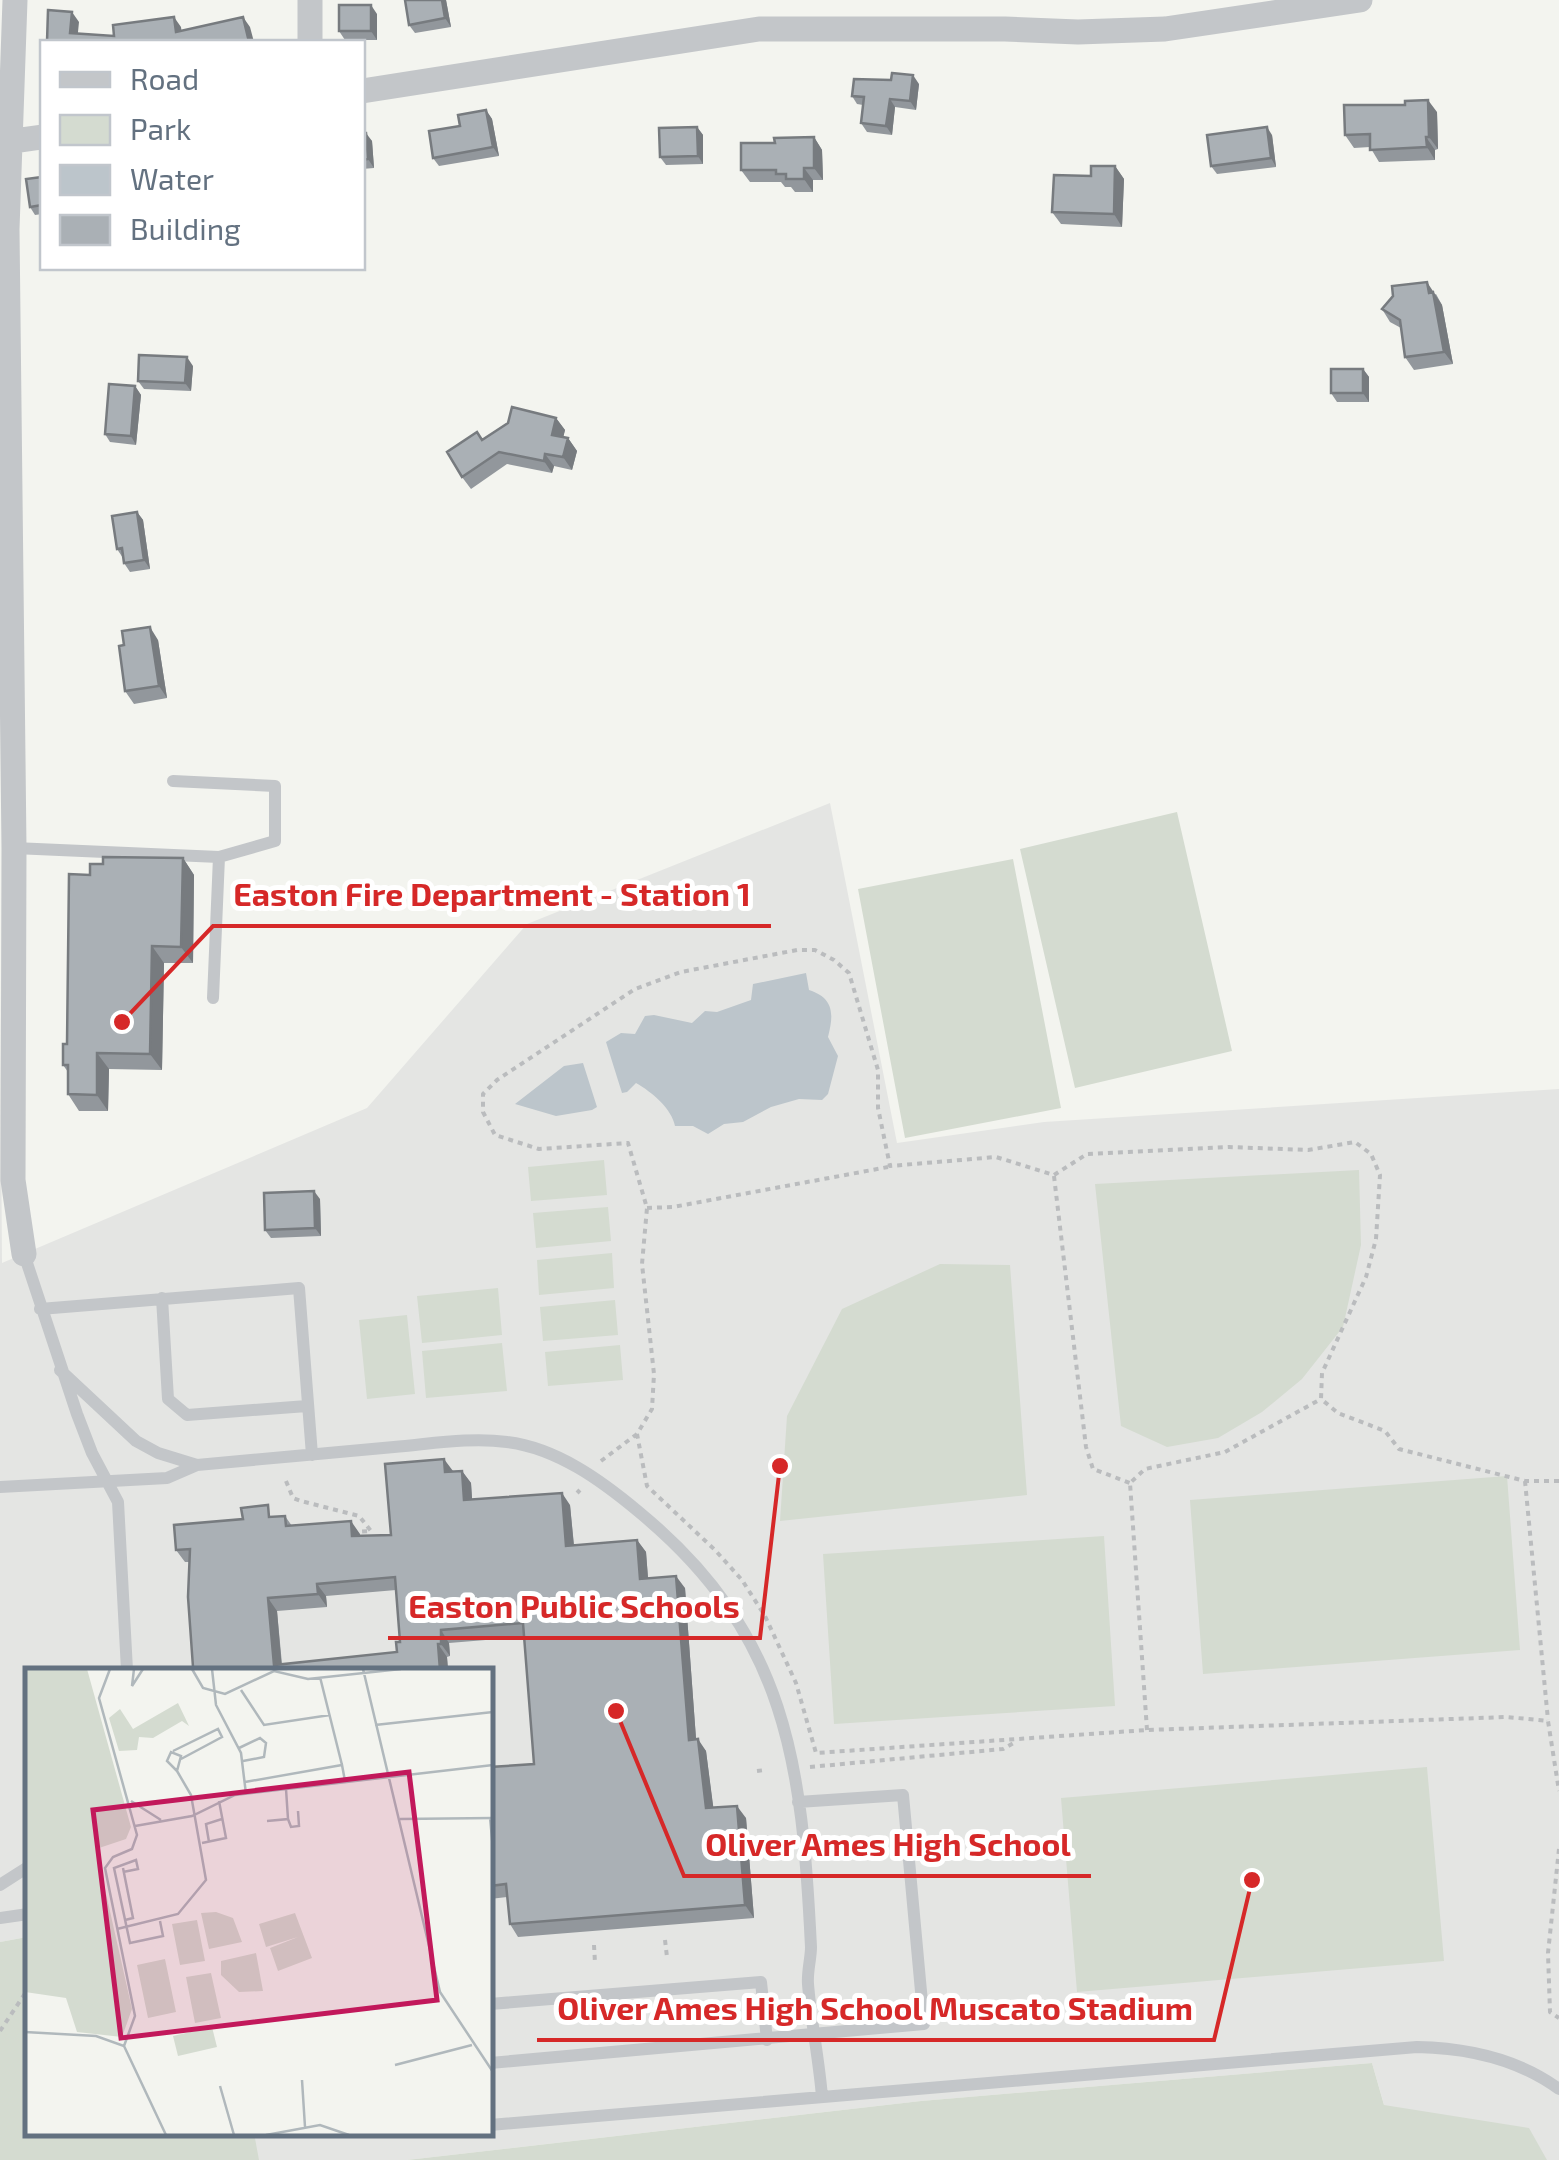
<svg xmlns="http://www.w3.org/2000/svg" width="1559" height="2160" viewBox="0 0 1559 2160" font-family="'Exo 2',sans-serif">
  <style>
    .built { fill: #e4e5e3 }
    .green { fill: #d4dbd0 }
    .water { fill: #bcc5cb }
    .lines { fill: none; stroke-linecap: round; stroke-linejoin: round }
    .path { stroke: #babcbe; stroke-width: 4; stroke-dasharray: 5 5; stroke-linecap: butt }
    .lane { stroke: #c3c6c9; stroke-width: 12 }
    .street { stroke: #c3c6c9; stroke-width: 25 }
    .wall { fill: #92979c; fill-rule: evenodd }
    .shaded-wall { fill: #777b7f }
    .building { fill: #aab0b5; stroke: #777b7f; stroke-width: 2.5; fill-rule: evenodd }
    .inset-road { fill: none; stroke: #b0b8bc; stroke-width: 2.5 }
    .view { fill: #c2185b; fill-opacity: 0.15; stroke: #c2185b; stroke-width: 5 }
    .inset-edge { fill: none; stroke: #637180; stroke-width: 5 }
    .leader { fill: none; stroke: #d62828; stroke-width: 4 }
    .callout-dot { fill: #d62828; stroke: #fff; stroke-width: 4 }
    .callout-label { font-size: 32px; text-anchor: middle; font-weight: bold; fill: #d62828; stroke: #fff; stroke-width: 10; stroke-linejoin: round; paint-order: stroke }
  </style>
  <rect width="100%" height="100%" fill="#f3f4ef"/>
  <!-- built -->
  <path class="built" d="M 830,803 L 897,1143 L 1044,1122 L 1559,1089 L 1559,2160 L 1400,2160 L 1372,2063 L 921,2101 L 407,2160 L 185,2160 L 181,2133 L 490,2132 L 490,1670 L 28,1670 L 27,1937 L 0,1942 L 0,976 L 2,1263 L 367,1108 L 527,924 Z"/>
  <!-- green -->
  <path class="green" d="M 1177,812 L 1232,1051 L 1075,1088 L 1020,849 Z
    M 1013,859 L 1061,1108 L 905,1138 L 858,889 Z
    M 604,1160 L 607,1195 L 531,1201 L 528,1167 Z
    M 1359,1170 L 1361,1245 L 1343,1327 L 1302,1379 L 1262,1412 L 1218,1438 L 1167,1447 L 1121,1426 L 1095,1184 Z
    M 608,1207 L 611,1241 L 536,1248 L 533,1213 Z
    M 612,1253 L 614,1288 L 539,1295 L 537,1260 Z
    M 940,1264 L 1010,1265 L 1027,1495 L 780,1521 L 787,1416 L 842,1309 Z
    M 498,1288 L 502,1335 L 422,1343 L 417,1296 Z
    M 615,1300 L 618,1335 L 543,1341 L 540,1307 Z
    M 407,1315 L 415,1394 L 367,1399 L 359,1320 Z
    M 502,1343 L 507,1391 L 426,1398 L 422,1351 Z
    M 620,1345 L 623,1380 L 548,1386 L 545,1352 Z
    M 1507,1476 L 1520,1650 L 1203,1674 L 1190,1500 Z
    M 1104,1536 L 1115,1706 L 834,1724 L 823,1554 Z
    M 1427,1767 L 1444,1961 L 1077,1992 L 1061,1798 Z
    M 27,1937 L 28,2132 L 254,2133 L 259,2160 L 0,2160 L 0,1942 Z
    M 1372,2063 L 1384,2105 L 1529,2128 L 1547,2160 L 407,2160 L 921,2101 Z"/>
  <!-- water -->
  <path class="water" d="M 806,973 L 809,990 C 834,998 834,1014 828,1037 L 838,1056 L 828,1094 L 822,1100 L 799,1099 L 771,1107 L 743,1122 L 724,1124 L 708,1134 L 693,1126 L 675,1126 C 672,1109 652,1092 636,1083 L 627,1092 L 622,1093 L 606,1042 L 621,1033 L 635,1034 L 645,1016 L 654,1015 L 692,1023 L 705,1011 L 717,1012 L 751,1000 L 753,984 Z
    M 583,1063 L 597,1107 L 592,1110 L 556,1116 L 515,1104 L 564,1066 Z"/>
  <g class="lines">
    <!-- path -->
    <path class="path" d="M 1054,1176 L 1086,1447 L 1093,1469 L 1130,1483
      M 647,1208 L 673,1207 L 888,1167
      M 601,1461 L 637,1434
      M 286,1481 L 293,1498 L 301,1501 L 359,1516 L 371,1531 L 356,1532
      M 1525,1481 L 1548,1720
      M 1559,1481 L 1525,1481 L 1399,1449 L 1385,1431 L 1338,1413 L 1321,1399 L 1322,1373 L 1366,1277 L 1376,1239 L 1380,1175 L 1371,1154 L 1355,1142 L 1308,1150 L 1229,1147 L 1087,1154 L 1054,1175 L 996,1157 L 890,1166 L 878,1108 L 878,1070 L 849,973 L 834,960 L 815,950 L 797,950 L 681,972 L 635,989 L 497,1080 L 483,1094 L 483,1112 L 495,1135 L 539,1149 L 628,1143 L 647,1208 L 642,1264 L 654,1374 L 652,1409 L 637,1434 L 647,1486 L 715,1550 L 742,1580 L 765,1616 L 796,1683 L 816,1753 L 1147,1730 L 1507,1717 L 1548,1721 L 1559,1791
      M 577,1490 L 580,1493
      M 1147,1730 L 1130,1483 L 1145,1469 L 1225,1452 L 1321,1399
      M 810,1767 L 1003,1749 L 1017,1741
      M 757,1771 L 765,1770
      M 1559,1849 L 1548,1953 L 1550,2012 L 1559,2018
      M 665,1940 L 667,1957
      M 594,1945 L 595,1963
      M 0,2031 L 28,1989"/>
    <!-- lane -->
    <path class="lane" d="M 173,781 L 275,786 L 275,841 L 219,857
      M 14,848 L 219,857 L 213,998
      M 24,1254 L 77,1414 L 92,1453 L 118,1502 L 127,1670
      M 162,1298 L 168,1399 L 187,1415 L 307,1406
      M 40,1309 L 299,1288 L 312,1455
      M 60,1370 L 136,1441 L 158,1453 L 197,1465 C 263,1459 328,1453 394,1447 C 431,1444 470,1437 507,1442 C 557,1448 602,1481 639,1512 C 788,1635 802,1764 811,1947 C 811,1959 807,1971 808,1984 C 811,2022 819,2059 822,2097
      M 0,1487 L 167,1478 L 197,1465
      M 0,1885 L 28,1867
      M 0,1918 L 28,1914
      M 490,2004 L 761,1982 L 767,2040
      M 490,2063 L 924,2024 L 903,1795 L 798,1802
      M 490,2125 L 1417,2047 C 1467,2048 1518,2059 1559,2089"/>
    <!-- street -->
    <path class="street" d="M 15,0 L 7,229 L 14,848 L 13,1180 L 24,1254
      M 310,42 L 310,0
      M 362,91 L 759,29 L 1005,29 L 1078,32 L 1165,29 L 1360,0
      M 0,143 L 42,137"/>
  </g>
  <!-- wall -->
  <path class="wall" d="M 442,0 L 446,0 L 451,27 L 415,33 L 409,25 Z
    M 377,14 L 377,40 L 345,40 L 339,31 Z
    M 919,84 L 916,110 L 895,107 L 892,135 L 867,132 L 861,123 L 863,105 L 857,104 L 852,96 Z
    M 486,110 L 492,119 L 499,156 L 439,166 L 433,158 L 460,126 Z
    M 1437,112 L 1438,149 L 1435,150 L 1435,160 L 1379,162 L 1370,147 L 1354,148 L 1345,135 Z
    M 697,127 L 703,135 L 703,164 L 666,165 L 660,157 Z
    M 362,133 L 372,141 L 374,168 L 362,169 Z
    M 1272,135 L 1276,167 L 1217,174 L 1211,166 Z
    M 814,137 L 822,150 L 823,180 L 813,180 L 813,192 L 795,192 L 791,187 L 785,187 L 781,182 L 750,182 L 741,170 L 775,143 Z
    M 1115,166 L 1124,179 L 1122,227 L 1061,224 L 1052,212 L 1091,176 Z
    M 42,177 L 42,214 L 35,215 L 30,207 Z
    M 1436,294 L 1442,305 L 1453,364 L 1414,370 L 1405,357 L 1401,328 L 1390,322 L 1382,309 Z
    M 193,366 L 191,391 L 144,389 L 138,381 Z
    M 1363,369 L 1369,377 L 1369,402 L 1337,402 L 1331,393 Z
    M 135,386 L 141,395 L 136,445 L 110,442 L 105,434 Z
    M 556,418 L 565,430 L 563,437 L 568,438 L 577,451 L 572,470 L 554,466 L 552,473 L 507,464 L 471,489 L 462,477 L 483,440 Z
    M 137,512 L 143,520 L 150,569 L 130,572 L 124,563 L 123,558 L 117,549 Z
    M 158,640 L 167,698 L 134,704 L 125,691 L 124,645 Z
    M 183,858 L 194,875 L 193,963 L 164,963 L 162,1070 L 109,1069 L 108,1111 L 79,1111 L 68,1094 L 68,1072 L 63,1065 L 90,875 L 103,864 Z
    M 320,1199 L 321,1236 L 271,1238 L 265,1230 Z
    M 462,1471 L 471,1483 L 472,1500 L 570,1505 L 574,1545 L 637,1540 L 646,1552 L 648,1578 L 685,1588 L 696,1739 L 706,1751 L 713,1807 L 746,1818 L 754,1918 L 518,1937 L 510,1924 L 507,1897 L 490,1899 L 490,1767 L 534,1764 L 524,1637 L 449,1643 L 450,1656 L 447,1657 L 448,1670 L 161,1670 L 193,1667 L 189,1562 L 185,1562 L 176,1550 L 243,1519 L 285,1516 L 292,1526 L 360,1534 L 360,1536 L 391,1535 L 453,1472 ZM 396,1590 L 400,1642 L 397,1652 L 282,1664 L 277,1611 L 327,1607 L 326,1596 Z"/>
  <!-- shaded-wall -->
  <path class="shaded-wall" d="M 442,0 L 446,0 L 451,27 L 445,18 Z
    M 371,5 L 377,14 L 377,40 L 371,31 Z
    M 72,12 L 79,22 L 77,42 L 70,33 Z
    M 174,17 L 181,27 L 183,42 L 176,32 Z
    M 243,17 L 250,27 L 254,42 L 249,42 Z
    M 913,75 L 919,84 L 916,110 L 910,101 Z
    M 890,99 L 895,107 L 892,135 L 886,126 Z
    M 1428,100 L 1437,112 L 1438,149 L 1429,137 Z
    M 486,110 L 492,119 L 499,156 L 493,147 Z
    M 697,127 L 703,135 L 703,164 L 698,156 Z
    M 1267,127 L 1272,135 L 1276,167 L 1271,158 Z
    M 366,133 L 372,141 L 374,168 L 368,159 Z
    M 814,137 L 822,150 L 823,180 L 814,168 Z
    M 1426,137 L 1435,150 L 1435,160 L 1427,147 Z
    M 1115,166 L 1124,179 L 1122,227 L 1114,214 Z
    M 804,168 L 813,180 L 813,192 L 804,179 Z
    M 1427,282 L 1442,305 L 1453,364 L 1444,352 Z
    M 187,357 L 193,366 L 191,391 L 185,383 Z
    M 1363,369 L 1369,377 L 1369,402 L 1363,393 Z
    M 135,386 L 141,395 L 136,445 L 131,436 Z
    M 556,418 L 565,430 L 561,447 L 552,435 Z
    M 568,438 L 577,451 L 572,470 L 563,457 Z
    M 545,454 L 554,466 L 552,473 L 544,461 Z
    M 137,512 L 143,520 L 150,569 L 144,560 Z
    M 150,627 L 158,640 L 167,698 L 159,686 Z
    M 183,858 L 194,875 L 193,963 L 181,947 Z
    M 152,946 L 164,963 L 162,1070 L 150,1054 Z
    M 97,1053 L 109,1069 L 108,1111 L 97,1095 Z
    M 314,1191 L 320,1199 L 321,1236 L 315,1228 Z
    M 444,1459 L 453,1471 L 445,1472 Z
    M 462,1471 L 471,1483 L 473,1513 L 464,1500 Z
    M 562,1493 L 570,1505 L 575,1558 L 566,1546 Z
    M 351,1521 L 360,1534 L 361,1548 L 352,1536 Z
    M 637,1540 L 646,1552 L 649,1591 L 640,1579 Z
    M 676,1576 L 685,1588 L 697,1752 L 689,1740 Z
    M 317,1584 L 326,1596 L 327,1607 L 318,1594 Z
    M 268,1598 L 277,1611 L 282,1670 L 274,1665 Z
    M 441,1630 L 449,1643 L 450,1656 L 441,1644 Z
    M 438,1644 L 447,1657 L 448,1670 L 440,1670 Z
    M 698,1739 L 706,1751 L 715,1820 L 706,1808 Z
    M 737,1806 L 746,1818 L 754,1918 L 745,1905 Z"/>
  <!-- building -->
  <path class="building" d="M 405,0 L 442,0 L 445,18 L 409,25 Z
    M 339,5 L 371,5 L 371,31 L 339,31 Z
    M 48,10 L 72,12 L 70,33 L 114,36 L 113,25 L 174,17 L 176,32 L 243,17 L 249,42 L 47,42 Z
    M 892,73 L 913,75 L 910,101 L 890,99 L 886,126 L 861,123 L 864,97 L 852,96 L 854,79 L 891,80 Z
    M 1428,100 L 1429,137 L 1426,137 L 1427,147 L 1370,150 L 1370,134 L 1345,135 L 1344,105 L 1405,105 L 1405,101 Z
    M 486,110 L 493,147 L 433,158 L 429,131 L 460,126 L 458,115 Z
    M 697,127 L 698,156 L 660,157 L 659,128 Z
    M 1267,127 L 1271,158 L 1211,166 L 1207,135 Z
    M 362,133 L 366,133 L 368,159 L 362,160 Z
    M 814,137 L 814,168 L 804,168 L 804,179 L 786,179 L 786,174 L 776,174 L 776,170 L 741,170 L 741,143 L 775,143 L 774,138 Z
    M 1091,166 L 1115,166 L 1114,214 L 1052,212 L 1054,175 L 1091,176 Z
    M 42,177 L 42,205 L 30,207 L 26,179 Z
    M 1427,282 L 1429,293 L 1433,292 L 1444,352 L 1405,357 L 1400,320 L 1382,309 L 1393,296 L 1392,286 Z
    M 139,355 L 187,357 L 185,383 L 138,381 Z
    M 1331,369 L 1363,369 L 1363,393 L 1331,393 Z
    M 109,384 L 135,386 L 131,436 L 105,434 Z
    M 512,407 L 556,418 L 552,435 L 568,438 L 563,457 L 545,454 L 544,461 L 499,452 L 462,477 L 447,452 L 477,432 L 482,440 L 508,423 Z
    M 137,512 L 144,560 L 124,563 L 122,548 L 117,549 L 112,516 Z
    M 150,627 L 159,686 L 125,691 L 119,646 L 124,645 L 122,631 Z
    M 103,857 L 183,858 L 181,947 L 152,946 L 150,1054 L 97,1053 L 97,1095 L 68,1094 L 68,1065 L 63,1065 L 63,1044 L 67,1044 L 69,874 L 90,875 L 90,864 L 103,864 Z
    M 314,1191 L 315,1228 L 265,1230 L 264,1193 Z
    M 444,1459 L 445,1472 L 462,1471 L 464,1500 L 562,1493 L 566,1546 L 637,1540 L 640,1579 L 676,1576 L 689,1740 L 698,1739 L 706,1808 L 737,1806 L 745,1905 L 510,1924 L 506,1884 L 490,1886 L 490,1767 L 534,1764 L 523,1623 L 441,1630 L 441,1644 L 438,1644 L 440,1670 L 161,1670 L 193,1667 L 188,1597 L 190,1549 L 176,1550 L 174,1525 L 243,1519 L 241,1508 L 268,1505 L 269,1517 L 285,1516 L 286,1526 L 351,1521 L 352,1536 L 391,1535 L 385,1464 ZM 395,1577 L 400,1642 L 396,1642 L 397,1652 L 274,1665 L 268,1598 L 318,1594 L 317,1584 Z"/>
  <!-- overview -->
  <g transform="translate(25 1668)">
    <rect width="468" height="468" fill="#f3f4ef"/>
    <path d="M 0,1 L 62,1 L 106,159 L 101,171 L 71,181 L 107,341 L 97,369 L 52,364 L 41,330 L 0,324 ZM 153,35 L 164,58 L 157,53 L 128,70 L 114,69 L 112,82 L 94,83 L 84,50 L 95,41 L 108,61 ZM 191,244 L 208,250 L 217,274 L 184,281 L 176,245 ZM 270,245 L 287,290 L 253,303 L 245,280 L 273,269 L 241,279 L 234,256 ZM 172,252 L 180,293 L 155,297 L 147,256 ZM 231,285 L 238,323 L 214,324 L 196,307 L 196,293 ZM 140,291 L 151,344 L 123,350 L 112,297 ZM 186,305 L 196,350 L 170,355 L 161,309 ZM 187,359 L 192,379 L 153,388 L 148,368 Z" fill="#d4dbd0"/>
    <path class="inset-road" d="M 85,1 L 74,30 L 112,167 L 107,181 L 88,189 L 80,200 L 110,348 L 99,378M 109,1 L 107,18 L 118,1M 167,1 L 178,20 L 200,26 L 249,3 L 283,11 L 376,1M 187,1 L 191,37 L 216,85 L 221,126M 338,1 L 415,324 L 468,404M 295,9 L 317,97M 216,22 L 239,57 L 305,47M 350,57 L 468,44M 214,80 L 235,70 L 241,75 L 239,89 L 218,93M 148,83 L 193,61 L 197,69 L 156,91M 220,114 L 317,97 L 320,113M 106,133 L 136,152M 465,150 L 468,181M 263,151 L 266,159 L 274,158 L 273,143M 375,151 L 468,150M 242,153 L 263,151 L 261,121M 110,158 L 167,148 L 210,127 L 468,97M 184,174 L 181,156 L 197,151M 177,175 L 201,170 L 194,133M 98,200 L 108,250 L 100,252M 98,204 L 113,201 L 111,192 L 89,200 L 105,275 L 138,268 L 135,253M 92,261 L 153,246 L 181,212 L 166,127 L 152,103 L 156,88 L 146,84 L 142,93 L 152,103M 0,364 L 71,368 L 99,378 L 141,467M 370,397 L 447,377M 277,412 L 280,459M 195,418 L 209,467M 241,467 L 295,457 L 324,467"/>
    <path class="view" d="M 384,104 L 412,332 L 96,370 L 68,142 Z"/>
    <rect width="468" height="468" class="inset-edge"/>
  </g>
  <!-- callouts -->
  <path class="leader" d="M122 1022L213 926H771M780 1466L760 1638H388M616 1711L684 1876H1091M1252 1880L1214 2040H537"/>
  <g class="callout-dot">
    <circle cx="122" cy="1022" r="10"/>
    <circle cx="780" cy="1466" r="10"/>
    <circle cx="616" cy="1711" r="10"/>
    <circle cx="1252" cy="1880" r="10"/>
  </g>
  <g class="callout-label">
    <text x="492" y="906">Easton Fire Department - Station 1</text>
    <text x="574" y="1618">Easton Public Schools</text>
    <text x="888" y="1856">Oliver Ames High School</text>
    <text x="875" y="2020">Oliver Ames High School Muscato Stadium</text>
  </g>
  <!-- legend -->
  <rect x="40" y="40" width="325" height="230" fill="#ffffff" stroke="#c1c6cc" stroke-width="2.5"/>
  <rect x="60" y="72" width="50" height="15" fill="#c3c6c9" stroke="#c1c6cc" stroke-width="2.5"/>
  <text x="130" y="90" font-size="30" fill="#637180">Road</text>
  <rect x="60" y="115" width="50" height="30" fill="#d4dbd0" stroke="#c1c6cc" stroke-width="2.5"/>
  <text x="130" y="140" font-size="30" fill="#637180">Park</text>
  <rect x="60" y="165" width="50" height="30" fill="#bcc5cb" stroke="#c1c6cc" stroke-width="2.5"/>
  <text x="130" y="190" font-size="30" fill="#637180">Water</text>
  <rect x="60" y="215" width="50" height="30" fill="#aab0b5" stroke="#c1c6cc" stroke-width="2.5"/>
  <text x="130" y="240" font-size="30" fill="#637180">Building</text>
</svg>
